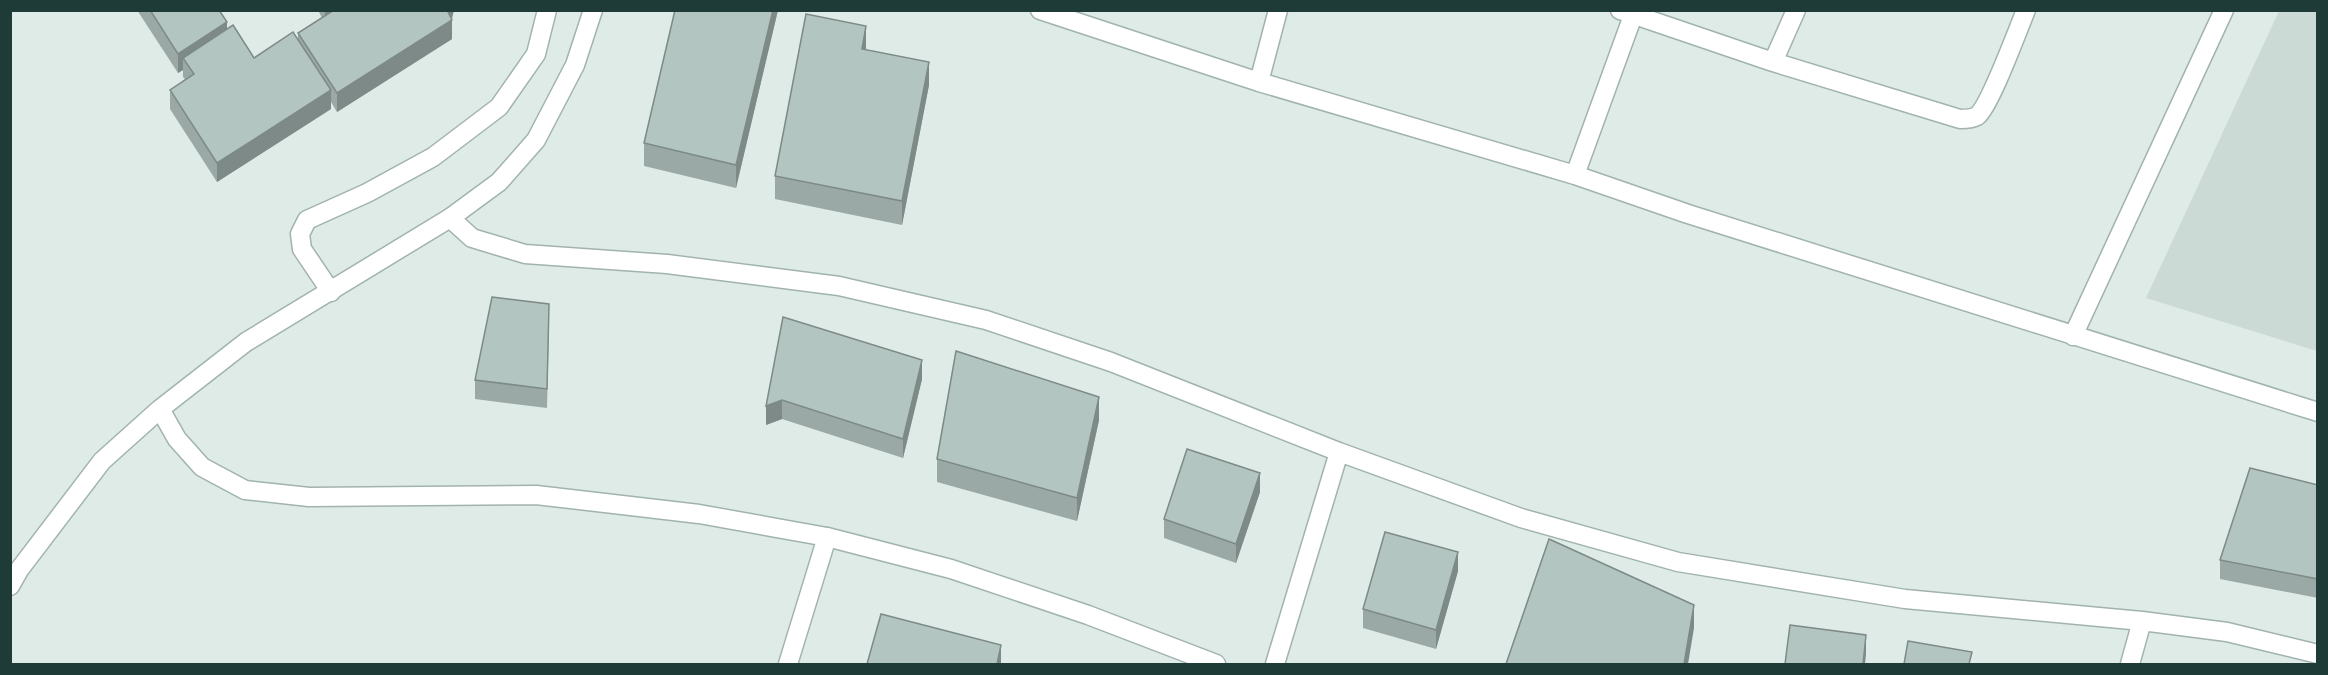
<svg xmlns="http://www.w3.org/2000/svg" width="2328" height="675" viewBox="0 0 2328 675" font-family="'Golos Text',sans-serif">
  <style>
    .built { fill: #ccdad6 }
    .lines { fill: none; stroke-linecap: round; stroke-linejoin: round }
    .minor-casing { stroke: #a1b3af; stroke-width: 21 }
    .tertiary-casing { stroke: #a1b3af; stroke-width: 21 }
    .minor { stroke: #fff; stroke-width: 18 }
    .tertiary { stroke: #fff; stroke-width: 18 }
    .wall { fill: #9aa9a6 }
    .shaded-wall { fill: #7d8a87 }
    .building { fill: #b3c5c1; stroke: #7d8a87; stroke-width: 1.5 }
  </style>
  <rect width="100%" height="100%" fill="#deebe7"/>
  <!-- built -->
  <path class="built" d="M 2279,11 L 2317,11 L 2317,351 L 2146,298 Z"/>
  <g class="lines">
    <!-- minor casing -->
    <g class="minor-casing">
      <path id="minor" d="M 1040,10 L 1259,82 L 1575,175 L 1688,214 L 2318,412
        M 1620,10 L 1773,62 L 1960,119 C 1966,119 1972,119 1977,116 C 1990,106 2018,29 2026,10
        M 1773,62 L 1796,10
        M 1259,82 L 1278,10
        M 1575,175 L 1635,10
        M 450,218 L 472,238 L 525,254 L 667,264 L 839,286 L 986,320 L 1111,362 L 1339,452 L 1521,518 L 1678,562 L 1905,599 L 2142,621 L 2227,632 L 2318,654
        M 331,292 L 302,249 L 300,234 L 307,220 L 367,193 L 433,157 L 499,107 L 536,54 L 547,10
        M 2073,336 L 2224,10
        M 788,664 L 827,537
        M 1275,664 L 1339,452
        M 2130,664 L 2142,621"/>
    </g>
    <!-- tertiary casing -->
    <g class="tertiary-casing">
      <path id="tertiary" d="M 160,409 L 177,439 L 202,467 L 245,490 L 309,497 L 536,495 L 699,514 L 827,537 L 951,569 L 1088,615 L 1216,664
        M 10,586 L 19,570 L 102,461 L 160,409 L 246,342 L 450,218 L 499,182 L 536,140 L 575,65 L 593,10"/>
    </g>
    <!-- minor -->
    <use href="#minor" class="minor"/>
    <!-- tertiary -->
    <use href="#tertiary" class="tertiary"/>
  </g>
  <!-- wall -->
  <path class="wall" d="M 137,10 L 222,10 L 220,12 L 227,30 L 254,58 L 298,40 L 298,33 L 322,18 L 318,10 L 454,10 L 452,19 L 452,39 L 337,112 L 331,102 L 331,109 L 217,182 L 170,109 L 170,90 L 185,79 L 183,77 L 183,70 L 178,73 Z
    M 675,10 L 778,10 L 736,188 L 644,166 L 644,143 Z
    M 866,49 L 929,85 L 902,225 L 775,199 L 775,176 Z
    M 783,317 L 922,379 L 903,458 L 782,419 L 766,425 Z
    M 549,323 L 547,408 L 475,399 L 475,380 Z
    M 1099,420 L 1077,521 L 937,482 L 937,459 Z
    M 2318,485 L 2318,598 L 2220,579 L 2220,560 Z
    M 1260,492 L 1236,563 L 1164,538 L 1164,519 Z
    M 1458,571 L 1436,649 L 1363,628 L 1363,609 Z"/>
  <!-- shaded-wall -->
  <path class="shaded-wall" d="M 325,10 L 343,10 L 325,22 Z
    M 449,10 L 454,10 L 451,21 L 452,20 L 452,39 L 337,112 L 337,93 L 449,22 Z
    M 773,10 L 778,10 L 736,188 L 736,165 Z
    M 227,22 L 227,41 L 183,58 L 183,70 L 178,73 L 178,54 Z
    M 866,26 L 866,49 L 862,72 L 862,49 Z
    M 929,62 L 929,85 L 902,225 L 902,201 Z
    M 331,90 L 331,109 L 217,182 L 217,163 Z
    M 922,360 L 922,379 L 903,458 L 903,439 Z
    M 1099,397 L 1099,420 L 1077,521 L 1077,498 Z
    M 782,400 L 782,419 L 766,425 L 766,406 Z
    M 1260,473 L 1260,492 L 1236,563 L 1236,544 Z
    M 1458,552 L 1458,571 L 1436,649 L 1436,630 Z
    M 1694,605 L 1694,628 L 1688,664 L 1684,664 Z
    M 1866,635 L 1866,654 L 1865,664 L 1863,664 Z
    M 1001,645 L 1001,664 L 997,664 Z"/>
  <!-- building -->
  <path class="building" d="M 150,10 L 219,10 L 227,22 L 178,54 Z
    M 334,10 L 447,10 L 452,20 L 337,93 L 298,33 Z
    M 675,10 L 773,10 L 736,165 L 644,143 Z
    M 806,14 L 866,26 L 862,49 L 929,62 L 902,201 L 775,176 Z
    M 233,25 L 254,58 L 293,32 L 331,90 L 217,163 L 170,90 L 194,74 L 183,58 Z
    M 492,297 L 549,304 L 547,389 L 475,380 Z
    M 783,317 L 922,360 L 903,439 L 782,400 L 766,406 Z
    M 956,351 L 1099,397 L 1077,498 L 937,459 Z
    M 1187,449 L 1260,473 L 1236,544 L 1164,519 Z
    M 2250,468 L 2318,485 L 2318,579 L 2220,560 Z
    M 1385,532 L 1458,552 L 1436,630 L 1363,609 Z
    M 1549,539 L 1694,605 L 1684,664 L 1506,664 Z
    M 881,614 L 1001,645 L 997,664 L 867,664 Z
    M 1790,625 L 1866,635 L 1863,664 L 1785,664 Z
    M 1908,641 L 1972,652 L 1969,664 L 1904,664 Z"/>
  <!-- border -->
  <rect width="2328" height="675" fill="none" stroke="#1e3b38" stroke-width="24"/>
</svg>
